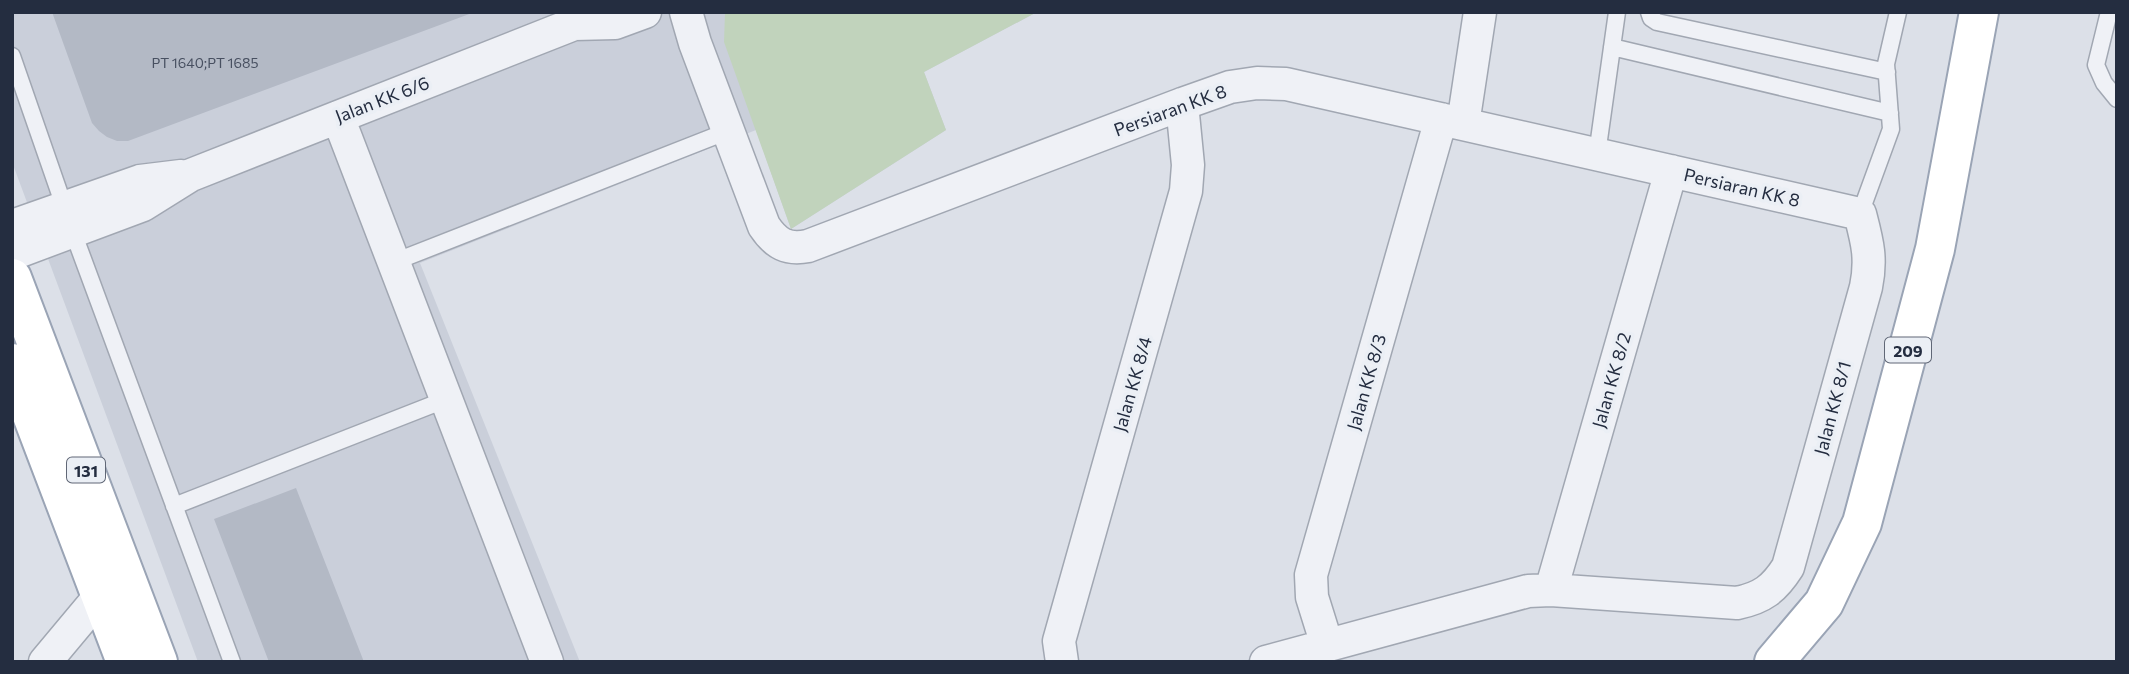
<svg xmlns="http://www.w3.org/2000/svg" width="2129" height="674" viewBox="0 0 2129 674" font-family="Commissioner,sans-serif">
  <style>
    .built { fill: #cacfda }
    .green { fill: #c1d3bc }
    .building { fill: #b3b9c5 }
    .lines { fill: none; stroke-linecap: round; stroke-linejoin: round }
    .service-casing { stroke: #a1a7b2; stroke-width: 19 }
    .minor-casing { stroke: #a1a7b2; stroke-width: 35 }
    .primary-casing { stroke: #9aa4b5; stroke-width: 42 }
    .service { stroke: #eff1f6; stroke-width: 16 }
    .minor { stroke: #eff1f6; stroke-width: 32 }
    .primary { stroke: #fff; stroke-width: 38 }
    .labels { text-anchor: middle; dominant-baseline: central; stroke-width: 7; stroke-linejoin: round; paint-order: stroke }
    .number-label { font-size: 14px; fill: #485061 }
    .shield { fill: #ebeff5; stroke: #606776; stroke-width: 2 }
    .shield-label { font-size: 16px; font-weight: bold; fill: #242d40 }
    .street-label { font-size: 18px; fill: #242d40; stroke: #ebeff5 }
  </style>
  <rect width="100%" height="100%" fill="#dce0e8"/>
  <!-- built -->
  <path class="built" d="M 12,12 L 1037,12 L 924,72 L 946,130 L 791,229 L 756,130 L 420,263 L 580,662 L 198,662 L 12,162 Z"/>
  <!-- green -->
  <path class="green" d="M 725,12 L 1037,12 L 924,72 L 946,130 L 791,229 L 724,42 Z"/>
  <!-- building -->
  <path class="building" d="M 52,12 L 472,12 L 472,13 L 128,141 L 117,141 L 107,137 L 99,131 L 92,123 Z
    M 296,488 L 364,662 L 269,662 L 214,519 Z"/>
  <g class="lines">
    <!-- service casing -->
    <g class="service-casing">
      <path id="service" d="M 1649,12 L 1651,18 L 1657,22 L 1887,72
        M 2109,12 L 2096,65 L 2104,83 L 2117,99
        M 1612,47 L 1890,113
        M 12,56 L 73,232 L 232,662
        M 1597,154 L 1617,12
        M 1860,214 L 1891,129 L 1886,64 L 1898,12
        M 394,262 L 728,131
        M 174,506 L 447,399"/>
    </g>
    <!-- minor casing -->
    <g class="minor-casing">
      <path id="minor" d="M 686,12 L 695,43 L 764,226 C 776,244 787,250 808,246 L 1182,104 L 1230,87 L 1257,83 L 1286,84 L 1860,214 C 1867,241 1872,258 1866,287 L 1788,567 C 1774,589 1762,598 1737,603 L 1551,590 L 1528,591 L 1266,662
        M 574,24 L 615,23 L 645,12
        M 338,117 L 547,662
        M 1463,124 L 1480,12
        M 12,226 L 140,181 L 181,176
        M 12,254 L 143,205 L 191,175 L 574,24 L 589,12
        M 1551,590 L 1671,171
        M 1327,645 L 1312,597 L 1311,575 L 1441,119
        M 45,662 L 101,595
        M 1062,662 L 1059,641 L 1186,191 L 1188,165 L 1182,104"/>
    </g>
    <!-- primary casing -->
    <g class="primary-casing">
      <path id="primary" d="M 12,278 L 158,662
        M 12,363 L 126,662
        M 1774,662 L 1824,603 L 1862,523 L 1935,249 L 1979,12"/>
    </g>
    <!-- service -->
    <use href="#service" class="service"/>
    <!-- minor -->
    <use href="#minor" class="minor"/>
    <!-- primary -->
    <use href="#primary" class="primary"/>
  </g>
  <g class="labels">
    <!-- number labels -->
    <g class="number-label">
      <text x="205" y="62">PT 1640;PT 1685</text>
    </g>
    <!-- shield labels -->
    <g class="shield">
      <rect x="1885" y="337.5" width="46" height="25" rx="5"/>
      <rect x="67" y="457.5" width="38" height="25" rx="5"/>
    </g>
    <g class="shield-label">
      <text x="1908" y="350">209</text>
      <text x="86" y="470">131</text>
    </g>
    <!-- street labels -->
    <g class="street-label">
      <text transform="translate(382 99) rotate(-21)">Jalan KK 6/6</text>
      <text transform="translate(1170 110) rotate(-20)">Persiaran KK 8</text>
      <text transform="translate(1742 187) rotate(13)">Persiaran KK 8</text>
      <text transform="translate(1611 380) rotate(-74)">Jalan KK 8/2</text>
      <text transform="translate(1366 382) rotate(-74)">Jalan KK 8/3</text>
      <text transform="translate(1132 384) rotate(-74)">Jalan KK 8/4</text>
      <text transform="translate(1832 408) rotate(-75)">Jalan KK 8/1</text>
    </g>
  </g>
  <!-- border -->
  <rect width="2129" height="674" fill="none" stroke="#242d40" stroke-width="28"/>
</svg>
